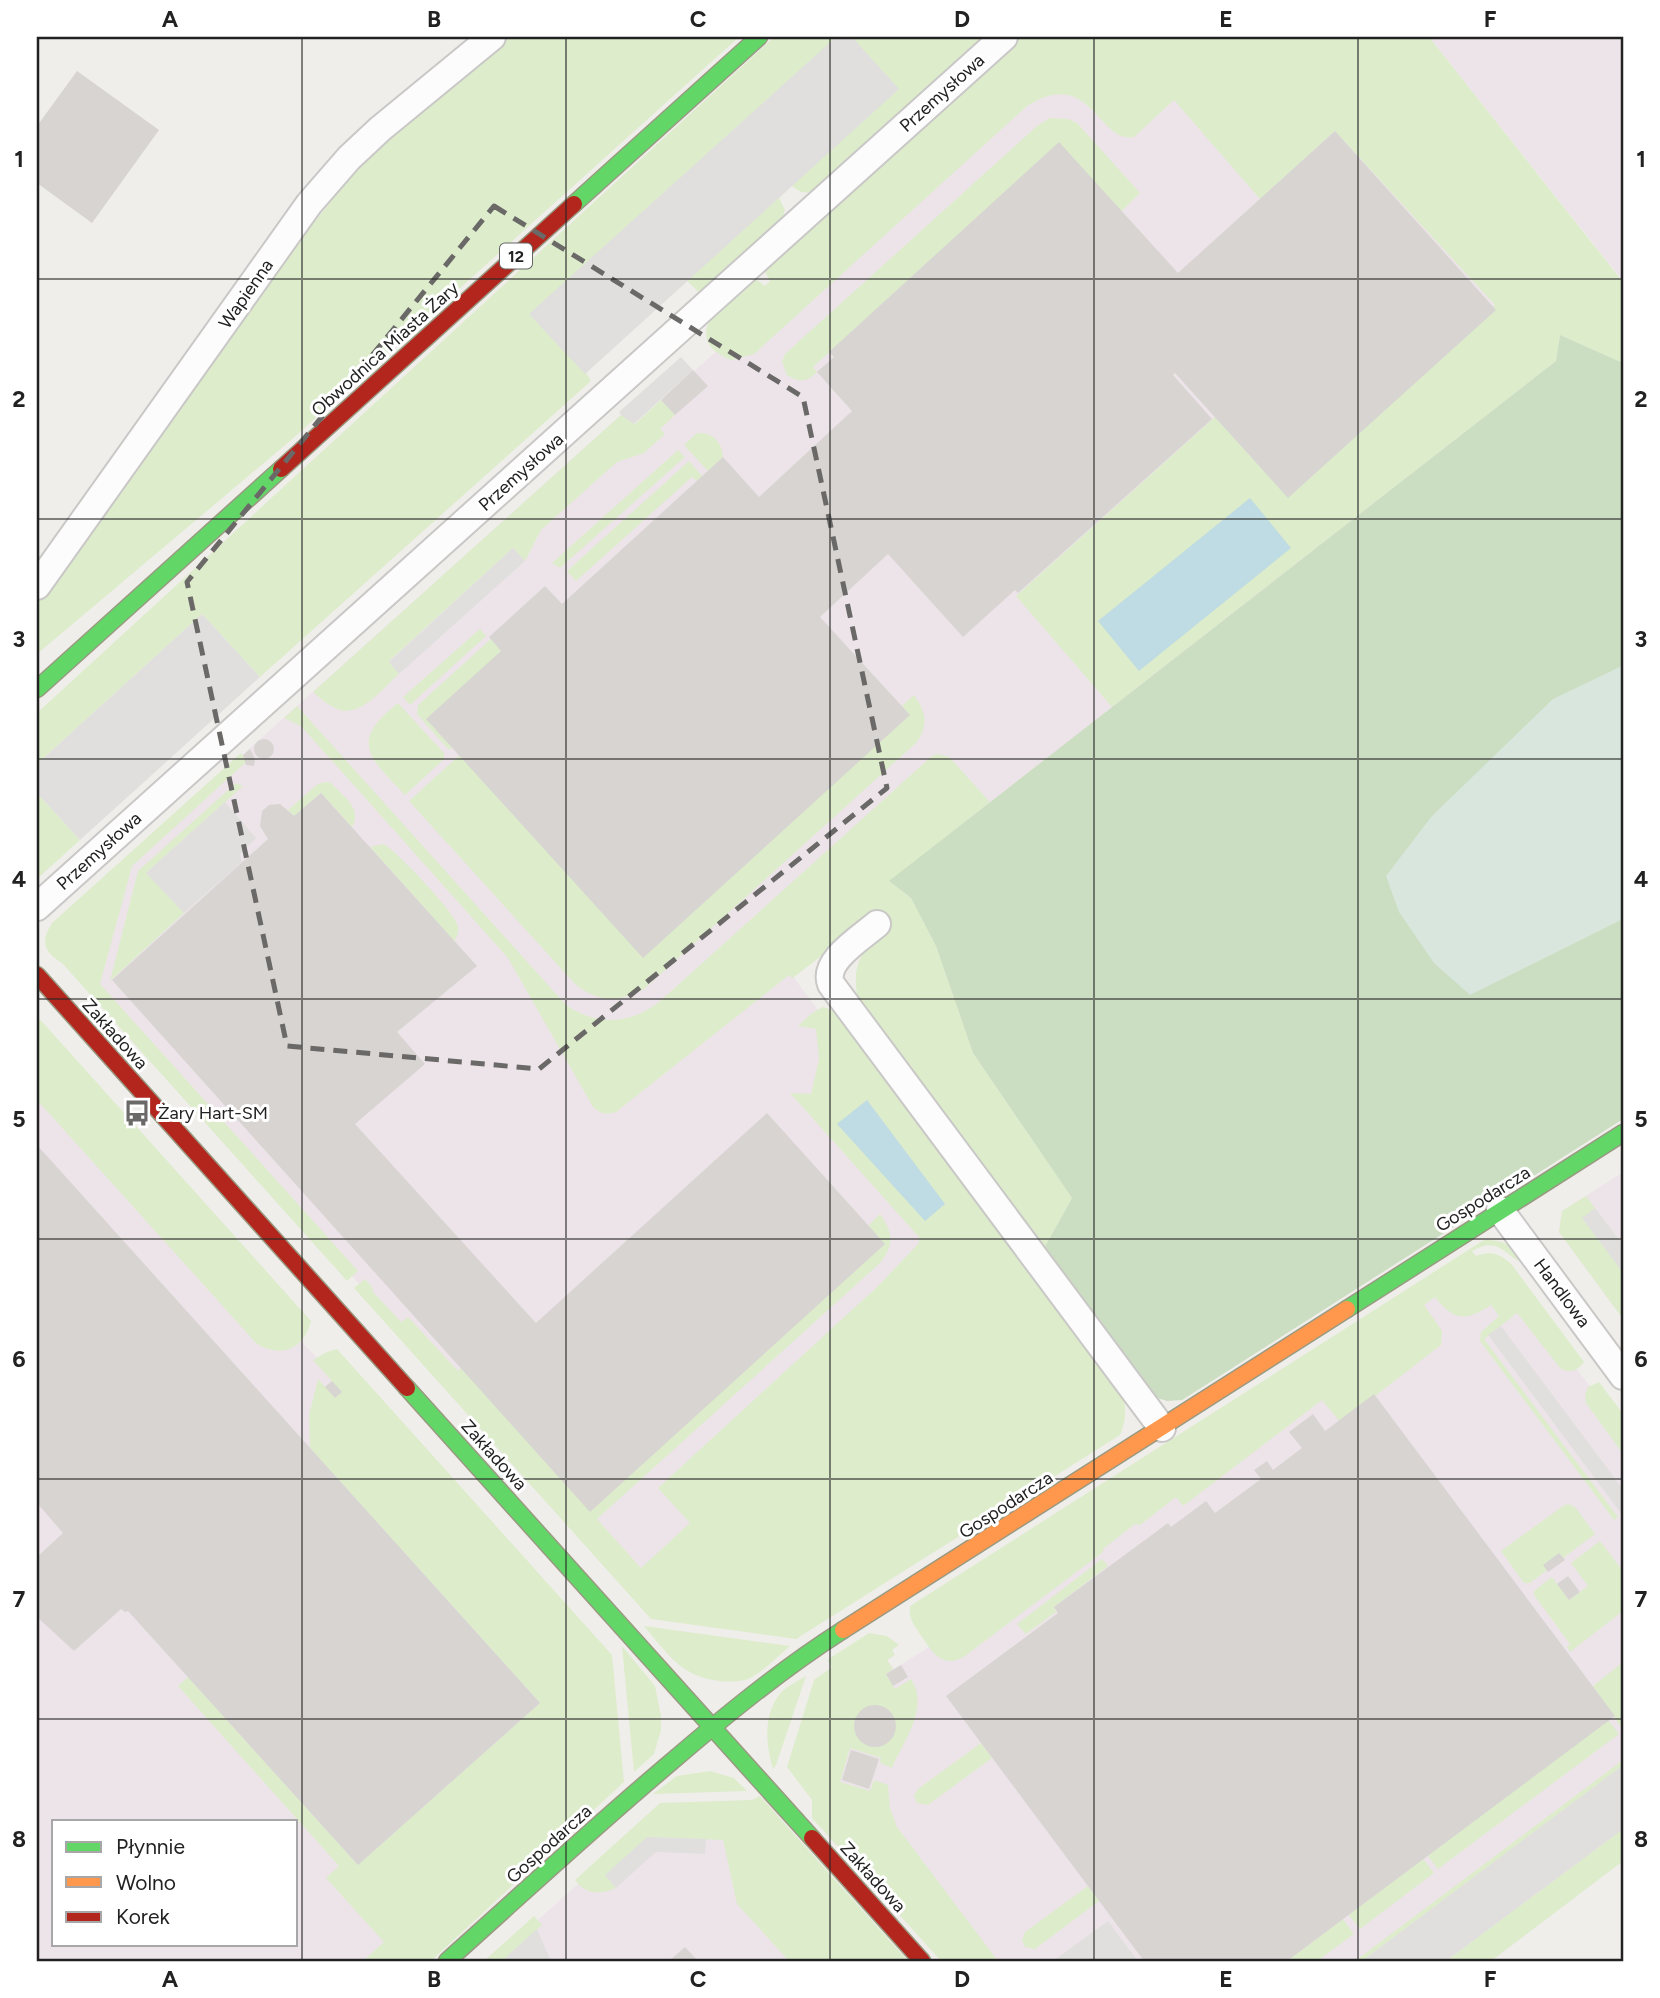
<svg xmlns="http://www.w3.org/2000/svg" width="1660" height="1998" viewBox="0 0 1660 1998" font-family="Figtree,sans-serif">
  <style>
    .industrial { fill: #ede4e9; fill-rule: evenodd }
    .grass { fill: #ddeccb }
    .forest { fill: #cbdec1 }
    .wetland { fill: #d9e6de }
    .parking { fill: #e0dfde }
    .water { fill: #bfdbe3 }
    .building { fill: #d7d4d2 }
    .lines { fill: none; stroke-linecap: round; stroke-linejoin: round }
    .street-casing { stroke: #c9c8c7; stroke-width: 30 }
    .fast-casing { stroke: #999a82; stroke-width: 19 }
    .slow-casing { stroke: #999a82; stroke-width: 19 }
    .jam-casing { stroke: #999a82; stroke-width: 19 }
    .street { stroke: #fdfcfc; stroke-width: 26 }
    .fast { stroke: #63d668; stroke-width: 16 }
    .slow { stroke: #ff974d; stroke-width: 16 }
    .jam { stroke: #b3261e; stroke-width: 16 }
    .marked { fill: none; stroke: #6a6968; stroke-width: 5; stroke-dasharray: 14 9; stroke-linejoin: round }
    .grid { fill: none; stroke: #222; stroke-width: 2; stroke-opacity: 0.55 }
    .labels { text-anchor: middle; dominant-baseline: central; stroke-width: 6; stroke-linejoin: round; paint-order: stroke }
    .shield { fill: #fff; stroke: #646464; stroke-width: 2 }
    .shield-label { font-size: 16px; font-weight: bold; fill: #222 }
    .street-label { font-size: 18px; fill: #222; stroke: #fff }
    .poi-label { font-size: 18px; fill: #222; stroke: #fff; text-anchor: start }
    .neatline { fill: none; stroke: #222; stroke-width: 2.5 }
    .grid-label { font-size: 23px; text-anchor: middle; font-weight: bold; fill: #222 }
  </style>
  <rect width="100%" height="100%" fill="#f0eeeb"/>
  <!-- industrial -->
  <path class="industrial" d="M 1039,37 L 1320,37 L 1556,361 L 784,964 L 960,1203 L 655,1612 L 55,947 L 170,820 L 621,415 L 635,424 L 728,341 L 721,326 Z
    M 1429,37 L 1623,37 L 1623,281 Z
    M 37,1025 L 297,1337 L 605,1656 L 393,1961 L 37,1961 ZM 54,1821 L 296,1821 L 296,1944 L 54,1944 Z
    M 1623,1172 L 1623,1319 L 1559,1232 L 1562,1211 Z
    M 1495,1259 L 1623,1431 L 1623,1861 L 1491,1961 L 969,1961 L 812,1786 L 887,1641 L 895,1655 L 887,1660 L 894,1669 L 932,1645 L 917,1622 Z
    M 644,1825 L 761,1830 L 879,1961 L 492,1961 Z"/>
  <!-- grass -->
  <path class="grass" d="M 510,37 L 739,37 L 290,441 L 37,654 L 37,601 L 281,264 L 348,180 L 401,128 Z
    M 774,37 L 989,37 L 817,191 C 806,194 800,193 792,186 L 779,198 L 785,210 L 781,223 L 702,295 L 687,281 L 586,373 L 591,381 L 260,677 L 202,614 L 37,764 L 37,713 Z
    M 1020,37 L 1429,37 L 1623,282 L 1623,363 L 1560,335 L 1556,361 L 1112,707 L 1016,596 L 1215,417 L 1288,497 L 1495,305 L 1335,131 L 1260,199 L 1174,100 L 1134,137 C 1098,144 1091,65 1027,106 L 754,354 L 731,360 C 674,336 729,299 753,277 L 765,286 L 770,281 L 763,268 Z
    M 1050,118 L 1068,119 L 1077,123 L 1140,193 L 1114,219 L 876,310 L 813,367 L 817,372 C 807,382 799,383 787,375 L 782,362 L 785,354 L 1037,126 Z
    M 661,400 L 675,415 L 660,429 L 665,434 L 644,453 L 617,462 L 541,530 L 525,561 L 513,548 L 389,661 L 399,674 C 384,687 360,719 337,709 C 328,705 320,698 313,692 L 621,415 L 635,424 Z
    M 697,433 C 713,432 722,442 723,457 L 708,471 L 684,445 Z
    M 678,450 L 685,457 L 560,568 L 552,563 Z
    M 689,461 L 702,476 L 697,481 L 692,477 L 576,581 L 567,571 Z
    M 480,629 L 486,636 L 410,705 L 403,697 Z
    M 491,639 L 503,653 L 455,748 L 448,749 L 417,714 L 418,705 Z
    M 914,695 C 926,712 929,725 916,743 L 644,989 C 619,1003 597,1002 575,984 L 409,801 L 461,754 L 909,715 L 902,706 Z
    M 398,703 L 444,753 L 444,759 L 405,795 C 370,758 348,742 398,703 Z
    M 297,706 L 566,1005 C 597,1026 629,1025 659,1002 L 932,756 L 937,754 L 949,757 L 990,802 L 890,882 L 911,898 L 936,946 L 973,1053 L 1072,1198 L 1042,1252 L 859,1007 C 851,965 857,953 890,927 L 878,912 L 794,977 L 792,978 L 789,975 L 616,1112 C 606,1115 601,1114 593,1107 L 508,958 L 301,726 L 284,718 Z
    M 241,753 L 246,760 L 245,763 L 132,866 L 100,984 L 358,1271 L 347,1281 L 62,963 C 44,952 40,942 52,923 Z
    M 326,782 L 331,783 C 343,796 363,809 352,827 L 321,793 L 294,816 L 288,810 L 318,784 Z
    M 236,783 L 243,786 L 147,872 L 184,913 L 110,981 L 138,871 Z
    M 37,793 L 80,840 L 37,879 Z
    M 384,844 C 398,853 454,911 458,926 C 459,932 458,936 454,941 L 371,848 L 373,846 Z
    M 823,1007 L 832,1010 L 844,1020 L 1122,1394 C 1127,1408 1126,1421 1120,1435 L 796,1639 L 651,1619 L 354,1288 L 365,1279 L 372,1287 L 373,1292 L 401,1322 L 408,1317 L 458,1371 L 461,1368 L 868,1226 L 880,1214 C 894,1234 894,1245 880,1263 L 597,1519 L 641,1568 L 690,1523 L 658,1488 L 877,1287 L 919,1243 L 919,1237 L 790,1093 L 811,1094 L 819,1059 L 816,1029 L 798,1026 L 812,1013 Z
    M 37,1016 L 311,1321 C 304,1348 283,1359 257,1344 L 37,1100 Z
    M 1586,1196 L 1623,1245 L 1623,1319 L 1559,1232 L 1562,1211 Z
    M 1484,1240 C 1506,1240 1511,1245 1524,1262 C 1505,1259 1501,1234 1472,1251 L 1476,1256 C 1491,1250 1501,1254 1512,1265 L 1584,1362 C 1577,1371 1570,1374 1560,1368 L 1517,1313 L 1484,1339 L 1618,1517 L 1614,1520 L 1480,1341 L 1481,1332 L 1499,1316 L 1491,1305 C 1465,1322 1454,1321 1435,1297 L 1424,1305 L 1442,1331 L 1441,1345 L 1375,1396 L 1339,1421 L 1322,1400 L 1183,1506 L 1176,1497 L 1140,1525 L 1135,1524 L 1103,1549 L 1103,1552 L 965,1656 C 944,1669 933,1654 922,1637 C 915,1627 908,1618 910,1606 Z
    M 337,1349 L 612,1655 L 624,1782 L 431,1961 L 363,1961 L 384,1942 L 326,1878 L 339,1866 L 178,1686 L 188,1677 L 358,1865 L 540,1703 L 310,1448 L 309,1415 L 318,1379 L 325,1387 L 332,1381 L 313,1360 L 327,1352 Z
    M 1599,1382 L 1623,1414 L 1623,1454 L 1586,1403 L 1585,1395 L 1588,1387 Z
    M 1568,1504 L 1575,1507 L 1595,1534 L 1530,1583 L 1524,1583 L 1501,1551 L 1563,1506 Z
    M 1600,1541 L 1623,1571 L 1623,1611 L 1570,1652 L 1567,1647 L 1570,1644 L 1534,1595 L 1534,1591 L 1552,1577 L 1569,1600 L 1588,1586 L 1571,1563 Z
    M 1102,1559 L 1108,1566 L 1054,1607 L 1056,1612 L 1026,1634 L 1017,1624 Z
    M 644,1626 L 790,1646 C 778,1656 765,1670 752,1677 C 744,1682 730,1682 720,1681 C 681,1677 668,1654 644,1626 Z
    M 869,1633 L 887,1636 L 899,1645 L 892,1650 L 895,1655 L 887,1660 L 893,1669 L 886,1674 L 895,1689 L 911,1679 C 930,1708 903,1742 892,1768 L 880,1763 L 881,1758 L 850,1748 L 840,1782 L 870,1791 L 874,1780 L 888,1785 L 890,1808 L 897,1827 L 998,1961 L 941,1961 L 812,1818 L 812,1800 L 787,1767 L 814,1680 L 832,1667 L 827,1660 Z
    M 622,1646 L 655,1686 L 661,1716 L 661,1730 L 654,1754 L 634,1772 Z
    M 1623,1662 L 1623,1730 L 1593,1686 Z
    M 806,1676 L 776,1765 L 773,1769 C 766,1746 763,1716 779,1695 C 785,1687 798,1681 806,1676 Z
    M 1608,1720 L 1619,1734 L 1438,1869 L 1427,1855 Z
    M 981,1743 L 992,1758 L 928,1805 L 917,1803 L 914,1796 L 918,1789 Z
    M 1623,1760 L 1623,1766 L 1362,1961 L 1355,1961 Z
    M 710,1771 L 734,1778 L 747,1791 L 653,1794 L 677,1776 Z
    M 760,1796 L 908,1961 L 789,1961 L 737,1904 L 723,1840 L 648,1837 L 606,1875 L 616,1888 C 600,1895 586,1895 575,1880 L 660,1803 L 752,1800 Z
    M 1623,1829 L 1623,1861 L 1491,1961 L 1446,1961 Z
    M 1423,1859 L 1434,1873 L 1360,1929 L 1348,1914 Z
    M 1088,1886 L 1099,1901 L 1035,1949 L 1025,1947 L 1022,1940 L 1025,1932 Z
    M 534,1916 L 542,1925 L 502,1961 L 484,1961 Z
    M 1343,1919 L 1354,1934 L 1317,1961 L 1287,1961 Z"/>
  <!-- forest -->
  <path class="forest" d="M 1560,335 L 1623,363 L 1623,1119 L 1182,1400 L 1167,1401 L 1154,1397 L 1042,1252 L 1072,1198 L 973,1053 L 936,946 L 911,898 L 889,881 L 1556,361 Z"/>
  <!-- wetland -->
  <path class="wetland" d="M 1622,666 L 1623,919 L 1470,995 L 1434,963 L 1399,912 L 1386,876 L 1432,816 L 1553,699 Z"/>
  <!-- parking -->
  <path class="parking" d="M 836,37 L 852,37 L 899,89 L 585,374 L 529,314 Z
    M 681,357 L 693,370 L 634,424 L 621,415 L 619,412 Z
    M 513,548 L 525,561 L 399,674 L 389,662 Z
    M 202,614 L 260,677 L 80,840 L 37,793 L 37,764 Z
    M 225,802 L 256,838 L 240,854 L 242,862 L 184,913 L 146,873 Z
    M 1595,1208 L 1623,1245 L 1623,1273 L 1582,1218 Z
    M 1501,1326 L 1623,1489 L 1623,1516 L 1488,1335 Z
    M 1623,1765 L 1623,1829 L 1446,1961 L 1362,1961 Z
    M 647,1837 L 706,1839 L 705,1854 L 656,1852 L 616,1888 L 605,1875 Z
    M 1108,1921 L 1138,1961 L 1053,1961 Z
    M 537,1929 L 551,1961 L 502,1961 Z"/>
  <!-- water -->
  <path class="water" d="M 1250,498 L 1291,548 L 1139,671 L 1098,621 Z
    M 867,1100 L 945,1204 L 925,1221 L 837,1124 Z"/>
  <!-- building -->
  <path class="building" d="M 77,71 L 159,130 L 92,223 L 37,183 L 37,126 Z
    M 1335,131 L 1496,310 L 1288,498 L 1175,373 L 1173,375 L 1212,419 L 1018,593 L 1015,590 L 963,637 L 888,554 L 820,617 L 910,715 L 643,958 L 426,719 L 501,651 L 489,637 L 545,586 L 562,604 L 723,457 L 759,497 L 852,411 L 817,372 L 834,357 L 829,352 L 1059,142 L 1178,273 Z
    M 693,370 L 708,386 L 675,415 L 661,400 Z
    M254 749a10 10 0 1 1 20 0a10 10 0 1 1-20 0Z
    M 250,749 L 255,759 L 254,766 L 246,765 L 243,755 Z
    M 321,793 L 477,966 L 397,1032 L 425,1064 L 355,1124 L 536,1323 L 767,1113 L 885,1244 L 590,1512 L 112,980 L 268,839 L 260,826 L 262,811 L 269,805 L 280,804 L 294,816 Z
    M 37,1145 L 540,1703 L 358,1865 L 128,1611 L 125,1612 L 121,1609 L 74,1651 L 37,1617 L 37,1557 L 63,1533 L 37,1503 Z
    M 332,1381 L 342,1392 L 335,1398 L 325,1387 Z
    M 1374,1394 L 1615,1716 L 1287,1961 L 1144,1961 L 946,1696 L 1058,1613 L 1054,1607 L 1168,1523 L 1171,1527 L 1206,1501 L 1215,1513 L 1261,1479 L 1254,1470 L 1267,1461 L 1273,1470 L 1302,1448 L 1289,1432 L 1313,1414 L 1325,1431 Z
    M 1559,1553 L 1565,1560 L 1548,1572 L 1543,1565 Z
    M 1568,1576 L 1580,1592 L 1569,1600 L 1557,1584 Z
    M 901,1665 L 908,1677 L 893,1686 L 886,1674 Z
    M854 1726a21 21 0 1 1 42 0a21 21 0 1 1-42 0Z
    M 851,1750 L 879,1759 L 869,1789 L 842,1780 Z
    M 685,1947 L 698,1961 L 669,1961 Z"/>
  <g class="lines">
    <!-- street casing -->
    <g class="street-casing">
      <path id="street" d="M 37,586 L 309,204 L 349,158 L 380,129 L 492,37
        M 37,907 L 1004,37
        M 877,924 C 861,938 822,961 831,984 L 1162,1428
        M 1500,1210 L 1623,1376"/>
    </g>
    <!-- fast casing -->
    <g class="fast-casing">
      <path id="fast" d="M 574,204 L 759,37
        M 37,689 L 281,469
        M 1347,1309 L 1623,1133
        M 407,1388 L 812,1838
        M 447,1961 C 521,1895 594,1827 670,1763 C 726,1715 782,1669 843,1630"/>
    </g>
    <!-- slow casing -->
    <g class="slow-casing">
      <path id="slow" d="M 843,1630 L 1347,1309"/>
    </g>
    <!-- jam casing -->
    <g class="jam-casing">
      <path id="jam" d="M 281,469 L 574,204
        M 37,975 L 407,1388
        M 812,1838 L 922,1961"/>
    </g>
    <!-- street -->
    <use href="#street" class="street"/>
    <!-- fast -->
    <use href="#fast" class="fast"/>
    <!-- slow -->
    <use href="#slow" class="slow"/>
    <!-- jam -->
    <use href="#jam" class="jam"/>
  </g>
  <!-- marked area -->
  <path class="marked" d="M 494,206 L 803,397 L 887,788 L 539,1069 L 287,1046 L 187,582 Z"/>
  <!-- grid -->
  <path class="grid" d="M 302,37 L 302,1961M 566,37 L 566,1961M 830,37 L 830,1961M 1094,37 L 1094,1961M 1358,37 L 1358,1961M 37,279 L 1623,279M 37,519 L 1623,519M 37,759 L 1623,759M 37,999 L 1623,999M 37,1239 L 1623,1239M 37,1479 L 1623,1479M 37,1719 L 1623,1719"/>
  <!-- icons -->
  <defs>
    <g id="bus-bare" transform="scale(2.1)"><path d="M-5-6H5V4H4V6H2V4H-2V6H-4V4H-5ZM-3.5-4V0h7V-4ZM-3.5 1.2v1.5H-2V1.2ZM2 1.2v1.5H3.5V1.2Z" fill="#6a6968" stroke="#fff" stroke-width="2.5" paint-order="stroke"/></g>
  </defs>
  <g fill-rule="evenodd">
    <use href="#bus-bare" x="137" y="1113"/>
  </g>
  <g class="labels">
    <!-- shield labels -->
    <rect class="shield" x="500" y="243.5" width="32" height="25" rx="5"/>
    <g class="shield-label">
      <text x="516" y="256">12</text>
    </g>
    <!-- street labels -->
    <g class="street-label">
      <text transform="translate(942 93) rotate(-42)">Przemysłowa</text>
      <text transform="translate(246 294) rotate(-55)">Wapienna</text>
      <text transform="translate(385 349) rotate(-42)">Obwodnica Miasta Żary</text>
      <text transform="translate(521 472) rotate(-42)">Przemysłowa</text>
      <text transform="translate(99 851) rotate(-42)">Przemysłowa</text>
      <text transform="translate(115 1034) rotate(48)">Zakładowa</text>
      <text transform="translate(1483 1199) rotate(-32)">Gospodarcza</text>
      <text transform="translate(1562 1293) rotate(53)">Handlowa</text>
      <text transform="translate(494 1455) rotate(48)">Zakładowa</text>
      <text transform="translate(1006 1505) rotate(-33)">Gospodarcza</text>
      <text transform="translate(549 1844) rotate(-42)">Gospodarcza</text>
      <text transform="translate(873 1877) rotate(48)">Zakładowa</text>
    </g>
    <!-- poi labels -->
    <g class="poi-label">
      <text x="158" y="1113">Żary Hart-SM</text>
    </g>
  </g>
  <!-- border -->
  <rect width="1660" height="1998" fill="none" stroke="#ffffff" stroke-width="77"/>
  <!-- legend -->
  <rect x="52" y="1820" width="245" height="126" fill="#ffffff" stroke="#a7a7a7" stroke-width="2"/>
  <rect x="66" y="1842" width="35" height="10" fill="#63d668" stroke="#a7a7a7" stroke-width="2"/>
  <text x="116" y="1854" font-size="21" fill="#222222">Płynnie</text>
  <rect x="66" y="1877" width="35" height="10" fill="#ff974d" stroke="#a7a7a7" stroke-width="2"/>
  <text x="116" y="1890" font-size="21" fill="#222222">Wolno</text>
  <rect x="66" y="1912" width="35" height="10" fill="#b3261e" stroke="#a7a7a7" stroke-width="2"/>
  <text x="116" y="1924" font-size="21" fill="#222222">Korek</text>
  <rect x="38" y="38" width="1584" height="1922" class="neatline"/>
  <g class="grid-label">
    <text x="170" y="27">A</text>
    <text x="434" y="27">B</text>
    <text x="698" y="27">C</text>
    <text x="962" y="27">D</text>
    <text x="1226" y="27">E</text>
    <text x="1490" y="27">F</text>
    <text x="19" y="167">1</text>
    <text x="1641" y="167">1</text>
    <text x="19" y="407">2</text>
    <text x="1641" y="407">2</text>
    <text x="19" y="647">3</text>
    <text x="1641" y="647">3</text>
    <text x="19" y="887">4</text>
    <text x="1641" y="887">4</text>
    <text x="19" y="1127">5</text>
    <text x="1641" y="1127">5</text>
    <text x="19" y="1367">6</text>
    <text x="1641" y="1367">6</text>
    <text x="19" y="1607">7</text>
    <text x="1641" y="1607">7</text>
    <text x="19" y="1847">8</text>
    <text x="1641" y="1847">8</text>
    <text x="170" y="1987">A</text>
    <text x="434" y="1987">B</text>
    <text x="698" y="1987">C</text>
    <text x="962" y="1987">D</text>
    <text x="1226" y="1987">E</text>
    <text x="1490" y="1987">F</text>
  </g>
</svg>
